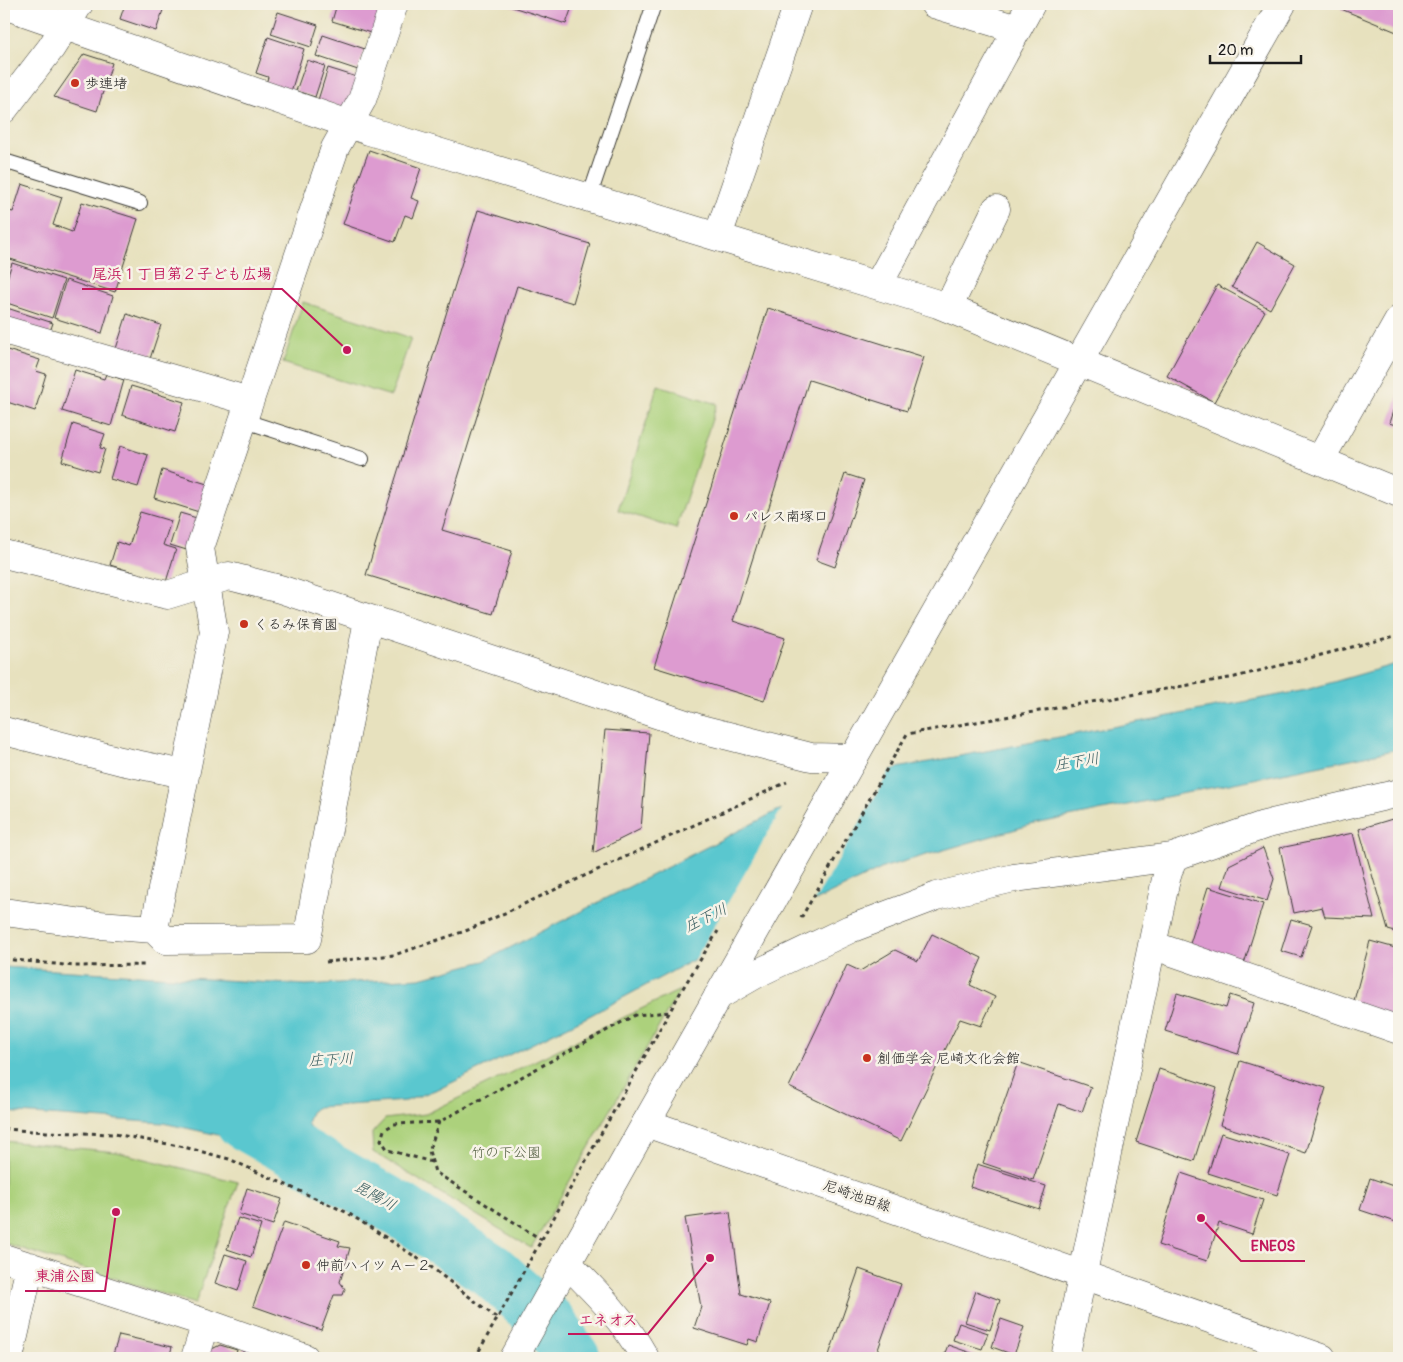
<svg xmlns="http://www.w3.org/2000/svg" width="1403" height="1362" viewBox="0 0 1403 1362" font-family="Pangolin,'Klee One',sans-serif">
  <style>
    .green { fill: #acd17b; stroke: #64764c }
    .water { fill: #5ac7cf; stroke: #3b7276 }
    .pier { fill: #e7e1be }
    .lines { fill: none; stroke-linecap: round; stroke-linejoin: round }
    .river { stroke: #5ac7cf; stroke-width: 55 }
    .building { fill: #dd9bd0 }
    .service-casing { stroke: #3a3a34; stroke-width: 16 }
    .minor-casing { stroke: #3a3a34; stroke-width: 29 }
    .tertiary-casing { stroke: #3a3a34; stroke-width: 29 }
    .primary-casing { stroke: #3a3a34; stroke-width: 29 }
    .path { stroke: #3a3a34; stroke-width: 3; stroke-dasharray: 4 4; stroke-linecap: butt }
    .service { stroke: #fff; stroke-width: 14 }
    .minor { stroke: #fff; stroke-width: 28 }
    .tertiary { stroke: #fff; stroke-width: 28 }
    .primary { stroke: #fff; stroke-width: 28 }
    .poi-dot { fill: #c8321e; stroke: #f7f3e8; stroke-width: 2 }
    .labels { text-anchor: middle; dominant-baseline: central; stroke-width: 5; stroke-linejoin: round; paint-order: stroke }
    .poi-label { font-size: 14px; fill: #1c1c1c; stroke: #f7f3e8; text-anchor: start }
    .park-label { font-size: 14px; fill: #4e5b3d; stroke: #f7f3e8 }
    .street-label { font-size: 14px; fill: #1c1c1c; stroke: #f7f3e8 }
    .water-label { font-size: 15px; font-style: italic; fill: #32585b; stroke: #f7f3e8 }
    .leader { fill: none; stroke: #c2185b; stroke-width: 2 }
    .callout-dot { fill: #c2185b; stroke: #f7f3e8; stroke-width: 2 }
    .callout-label { font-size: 15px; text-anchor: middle; font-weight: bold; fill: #c2185b; stroke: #f7f3e8; stroke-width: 5; stroke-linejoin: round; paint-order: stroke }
  </style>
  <rect width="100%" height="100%" fill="#f7f3e8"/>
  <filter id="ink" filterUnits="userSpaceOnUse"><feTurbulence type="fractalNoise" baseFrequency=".02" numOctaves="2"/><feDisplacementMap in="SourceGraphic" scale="10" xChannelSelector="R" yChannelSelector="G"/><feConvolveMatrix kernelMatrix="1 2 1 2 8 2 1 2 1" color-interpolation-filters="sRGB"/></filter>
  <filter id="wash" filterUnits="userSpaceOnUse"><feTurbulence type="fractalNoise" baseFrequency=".0096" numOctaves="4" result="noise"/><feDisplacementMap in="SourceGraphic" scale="20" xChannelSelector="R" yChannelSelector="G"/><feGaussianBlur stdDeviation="1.12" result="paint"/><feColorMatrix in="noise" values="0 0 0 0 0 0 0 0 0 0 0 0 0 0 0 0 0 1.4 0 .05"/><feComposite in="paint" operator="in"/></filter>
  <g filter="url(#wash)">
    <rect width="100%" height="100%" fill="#e7e1be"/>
    <!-- green -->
    <path class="green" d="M 303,302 L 411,338 L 391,396 L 283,363 Z
      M 658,385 L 717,404 L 676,529 L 618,510 Z
      M 680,990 L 531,1248 L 373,1152 L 372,1133 L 385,1119 L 426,1114 Z
      M 4,1141 L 117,1152 L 238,1182 L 195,1304 L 4,1243 Z"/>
    <!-- water -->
    <path class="water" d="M 1399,663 L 1399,749 L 1030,825 L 885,867 L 695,959 L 589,1016 L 443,1087 L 406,1101 L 318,1107 L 311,1112 L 307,1123 L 317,1139 L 304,1168 L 246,1141 L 163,1123 L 4,1112 L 4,967 L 306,985 L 420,978 L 484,961 L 777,811 L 897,768 L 1306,690 Z"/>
    <!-- pier -->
    <path class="pier" d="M 892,767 L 812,905 L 693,963 L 784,805 Z"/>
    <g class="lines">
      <!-- river -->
      <path class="river" d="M 243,1122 L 400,1210 L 492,1271 L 549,1323 L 573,1358"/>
    </g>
    <g id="blocks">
      <!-- building -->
      <path class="building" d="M 125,4 L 165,4 L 156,31 L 120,19 Z
        M 337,4 L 384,4 L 374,34 L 332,21 Z
        M 503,4 L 573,4 L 566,24 Z
        M 1343,4 L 1399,4 L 1399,33 L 1341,9 Z
        M 278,12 L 318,25 L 311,47 L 271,34 Z
        M 323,35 L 365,49 L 358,70 L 316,56 Z
        M 268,37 L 304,49 L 290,95 L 265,87 L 268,77 L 256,73 Z
        M 84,54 L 112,63 L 97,111 L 54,97 Z
        M 307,60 L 325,66 L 315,97 L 296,91 Z
        M 328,68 L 360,78 L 350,110 L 318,100 Z
        M 369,150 L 421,168 L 411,198 L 419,201 L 413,218 L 405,215 L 395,242 L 343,224 Z
        M 22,184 L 62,197 L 53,225 L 72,232 L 82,202 L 138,219 L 115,292 L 4,257 L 4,212 L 5,210 L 13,212 Z
        M 478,210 L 590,244 L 573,303 L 517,286 L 442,530 L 512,551 L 493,614 L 366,575 Z
        M 1257,242 L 1295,264 L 1270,309 L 1232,287 Z
        M 12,263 L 64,280 L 52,318 L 4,302 L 4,288 Z
        M 66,280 L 113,296 L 102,333 L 54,318 Z
        M 1217,285 L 1265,311 L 1214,402 L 1167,376 Z
        M 4,307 L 53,323 L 48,337 L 4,323 Z
        M 768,308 L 924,357 L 907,411 L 809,380 L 733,621 L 785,638 L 764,701 L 654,667 Z
        M 127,314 L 161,325 L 148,365 L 114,355 Z
        M 4,349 L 40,360 L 36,371 L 46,374 L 35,411 L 4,401 Z
        M 75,370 L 104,379 L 106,374 L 124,380 L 111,426 L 62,411 Z
        M 131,386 L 184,402 L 175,432 L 122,415 Z
        M 1399,393 L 1399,426 L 1389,423 Z
        M 73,424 L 105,434 L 100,448 L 105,449 L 98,472 L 62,461 Z
        M 120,446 L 148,455 L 138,487 L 110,479 Z
        M 162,470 L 207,484 L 199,512 L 154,498 Z
        M 845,474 L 864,480 L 835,567 L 816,560 Z
        M 140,512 L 171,521 L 163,545 L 176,549 L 166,582 L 110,565 L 117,542 L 129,546 Z
        M 180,513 L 200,519 L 190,551 L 170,545 Z
        M 605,730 L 649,733 L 641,829 L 593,853 Z
        M 1399,817 L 1399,933 L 1388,930 L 1359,829 Z
        M 1353,833 L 1374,919 L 1325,917 L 1322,907 L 1294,913 L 1280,848 Z
        M 1263,848 L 1274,879 L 1267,901 L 1222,887 L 1229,865 Z
        M 1208,887 L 1263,904 L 1243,967 L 1188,950 Z
        M 1291,919 L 1312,925 L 1301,957 L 1281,951 Z
        M 932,934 L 982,958 L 970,985 L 995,997 L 981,1026 L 960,1019 L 901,1141 L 789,1087 L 847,965 L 860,971 L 895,950 L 918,961 Z
        M 1370,941 L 1399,949 L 1399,1020 L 1352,1008 Z
        M 1177,993 L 1226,1008 L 1230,995 L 1254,1003 L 1238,1054 L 1165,1031 Z
        M 1240,1061 L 1326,1088 L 1306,1153 L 1220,1125 Z
        M 1018,1062 L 1091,1087 L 1082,1112 L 1059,1104 L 1033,1180 L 983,1163 Z
        M 1159,1069 L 1217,1088 L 1194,1161 L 1136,1142 Z
        M 1221,1133 L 1290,1155 L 1277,1195 L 1208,1173 Z
        M 977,1164 L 1046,1186 L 1039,1209 L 970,1187 Z
        M 1181,1173 L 1263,1200 L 1252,1234 L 1219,1223 L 1207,1261 L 1158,1245 Z
        M 1370,1178 L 1399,1188 L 1399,1223 L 1360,1210 Z
        M 247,1188 L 282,1199 L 273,1225 L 239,1214 Z
        M 730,1212 L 741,1294 L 770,1303 L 758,1342 L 749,1339 L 747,1345 L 694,1328 L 701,1307 L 685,1218 Z
        M 238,1218 L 261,1225 L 251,1257 L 227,1249 Z
        M 284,1222 L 340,1241 L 338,1246 L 350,1248 L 340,1282 L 345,1289 L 343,1295 L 334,1295 L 321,1330 L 253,1306 Z
        M 225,1254 L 247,1261 L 238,1291 L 215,1283 Z
        M 859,1269 L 901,1284 L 875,1358 L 828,1358 Z
        M 976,1291 L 1000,1300 L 990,1330 L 965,1322 Z
        M 1001,1319 L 1024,1327 L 1014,1355 L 992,1347 Z
        M 959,1323 L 988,1333 L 982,1349 L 953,1340 Z
        M 119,1335 L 172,1347 L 169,1358 L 112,1358 Z
        M 220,1345 L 237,1350 L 235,1358 L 206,1358 L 208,1351 Z
        M 948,1345 L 977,1355 L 976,1358 L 943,1358 Z
        M 245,1346 L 268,1358 L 241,1358 Z"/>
    </g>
  </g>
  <g filter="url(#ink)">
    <use href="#blocks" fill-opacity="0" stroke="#3a3a34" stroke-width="1"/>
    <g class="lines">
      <!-- service casing -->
      <g class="service-casing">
        <path id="service" d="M 4,161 L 140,203
          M 589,198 L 654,4
          M 242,420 L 362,459"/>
      </g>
      <!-- minor casing -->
      <g class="minor-casing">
        <path id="minor" d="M 934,4 L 1017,29
          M 4,5 L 369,131 L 938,304 L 1399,493
          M 718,236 L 798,4
          M 878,285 L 1031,4
          M 948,308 L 996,209
          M 4,330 L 249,401
          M 1320,460 L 1399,320
          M 4,554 L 167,595 L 229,576 L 280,589 L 701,729 L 811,757 L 854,758
          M 4,731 L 121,761 L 184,774
          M 4,912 L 99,925 L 154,929 L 165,940 L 307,939 L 368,620
          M 154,929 L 214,632 L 200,548 L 335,148 L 362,100 L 394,4
          M 1152,945 L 1399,1030
          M 718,996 L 760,972 L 850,929 L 937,896 L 1014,878 L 1173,857 L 1264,825 L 1399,793
          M 4,1258 L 206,1323 L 305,1358
          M 567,1263 C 597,1293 625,1321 645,1358
          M 9,1358 L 30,1266
          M 195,1358 L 206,1323
          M 1065,1358 L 1166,879 L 1173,857"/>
      </g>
      <!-- tertiary casing -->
      <g class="tertiary-casing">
        <path id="tertiary" d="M 4,109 L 51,48 L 79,4
          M 646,1123 L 1282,4"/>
      </g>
      <!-- primary casing -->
      <g class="primary-casing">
        <path id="primary" d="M 514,1358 L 646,1123 L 1322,1358"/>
      </g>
      <!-- path -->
      <path class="path" d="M 801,918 L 907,734 L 1235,677 L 1399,635
        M 4,959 L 75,966 L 147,965
        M 326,962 L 394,955 L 468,930 L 787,782
        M 4,1129 L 46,1132 L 114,1134 L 184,1147 L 229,1159 L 348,1213 L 431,1267 L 498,1319
        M 432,1162 L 388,1150 L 381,1140 L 384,1130 L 394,1124 L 439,1122
        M 542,1240 L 435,1172 L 429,1151 L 439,1122 L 635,1015 L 670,1012
        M 475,1358 L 683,988 L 718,931"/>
      <!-- service -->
      <use href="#service" class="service"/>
      <!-- minor -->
      <use href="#minor" class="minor"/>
      <!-- tertiary -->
      <use href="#tertiary" class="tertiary"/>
      <!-- primary -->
      <use href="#primary" class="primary"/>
    </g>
  </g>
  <!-- markers -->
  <g class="poi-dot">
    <circle cx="75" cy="83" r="5"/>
    <circle cx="734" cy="516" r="5"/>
    <circle cx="244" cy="624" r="5"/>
    <circle cx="867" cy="1058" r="5"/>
    <circle cx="306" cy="1265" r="5"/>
  </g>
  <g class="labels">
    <!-- poi labels -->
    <g class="poi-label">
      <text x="85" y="83">歩連堵</text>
      <text x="744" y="516">パレス南塚口</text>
      <text x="254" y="624">くるみ保育園</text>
      <text x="877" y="1058">創価学会 尼崎文化会館</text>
      <text x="316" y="1265">仲前ハイツ Ａ－２</text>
    </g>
    <!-- park labels -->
    <g class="park-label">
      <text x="506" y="1152">竹の下公園</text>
    </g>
    <!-- street labels -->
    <g class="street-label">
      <text transform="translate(857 1196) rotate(19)">尼崎池田線</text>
    </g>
    <!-- water labels -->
    <g class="water-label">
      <text transform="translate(1077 762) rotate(-9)">庄下川</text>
      <text transform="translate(706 918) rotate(-26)">庄下川</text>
      <text transform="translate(331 1060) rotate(-3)">庄下川</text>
      <text transform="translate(375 1196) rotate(29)">昆陽川</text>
    </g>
  </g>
  <!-- callouts -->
  <path class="leader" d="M347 350L282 289H82M1201 1218L1241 1261H1305M116 1212L105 1291H25M710 1258L648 1334H568"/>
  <g class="callout-dot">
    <circle cx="347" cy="350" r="5"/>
    <circle cx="1201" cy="1218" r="5"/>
    <circle cx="116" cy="1212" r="5"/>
    <circle cx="710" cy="1258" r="5"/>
  </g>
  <g class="callout-label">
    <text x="182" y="279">尾浜１丁目第２子ども広場</text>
    <text x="1273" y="1251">ENEOS</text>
    <text x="65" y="1281">東浦公園</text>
    <text x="608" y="1325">エネオス</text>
  </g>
  <!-- margin -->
  <rect width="1403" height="1362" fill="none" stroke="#f7f3e8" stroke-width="20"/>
  <!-- scale -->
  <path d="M1210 55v8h91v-8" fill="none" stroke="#1c1c1c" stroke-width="2.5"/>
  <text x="1218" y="55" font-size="15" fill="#1c1c1c" stroke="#f7f3e8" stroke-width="4" paint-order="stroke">20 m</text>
</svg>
